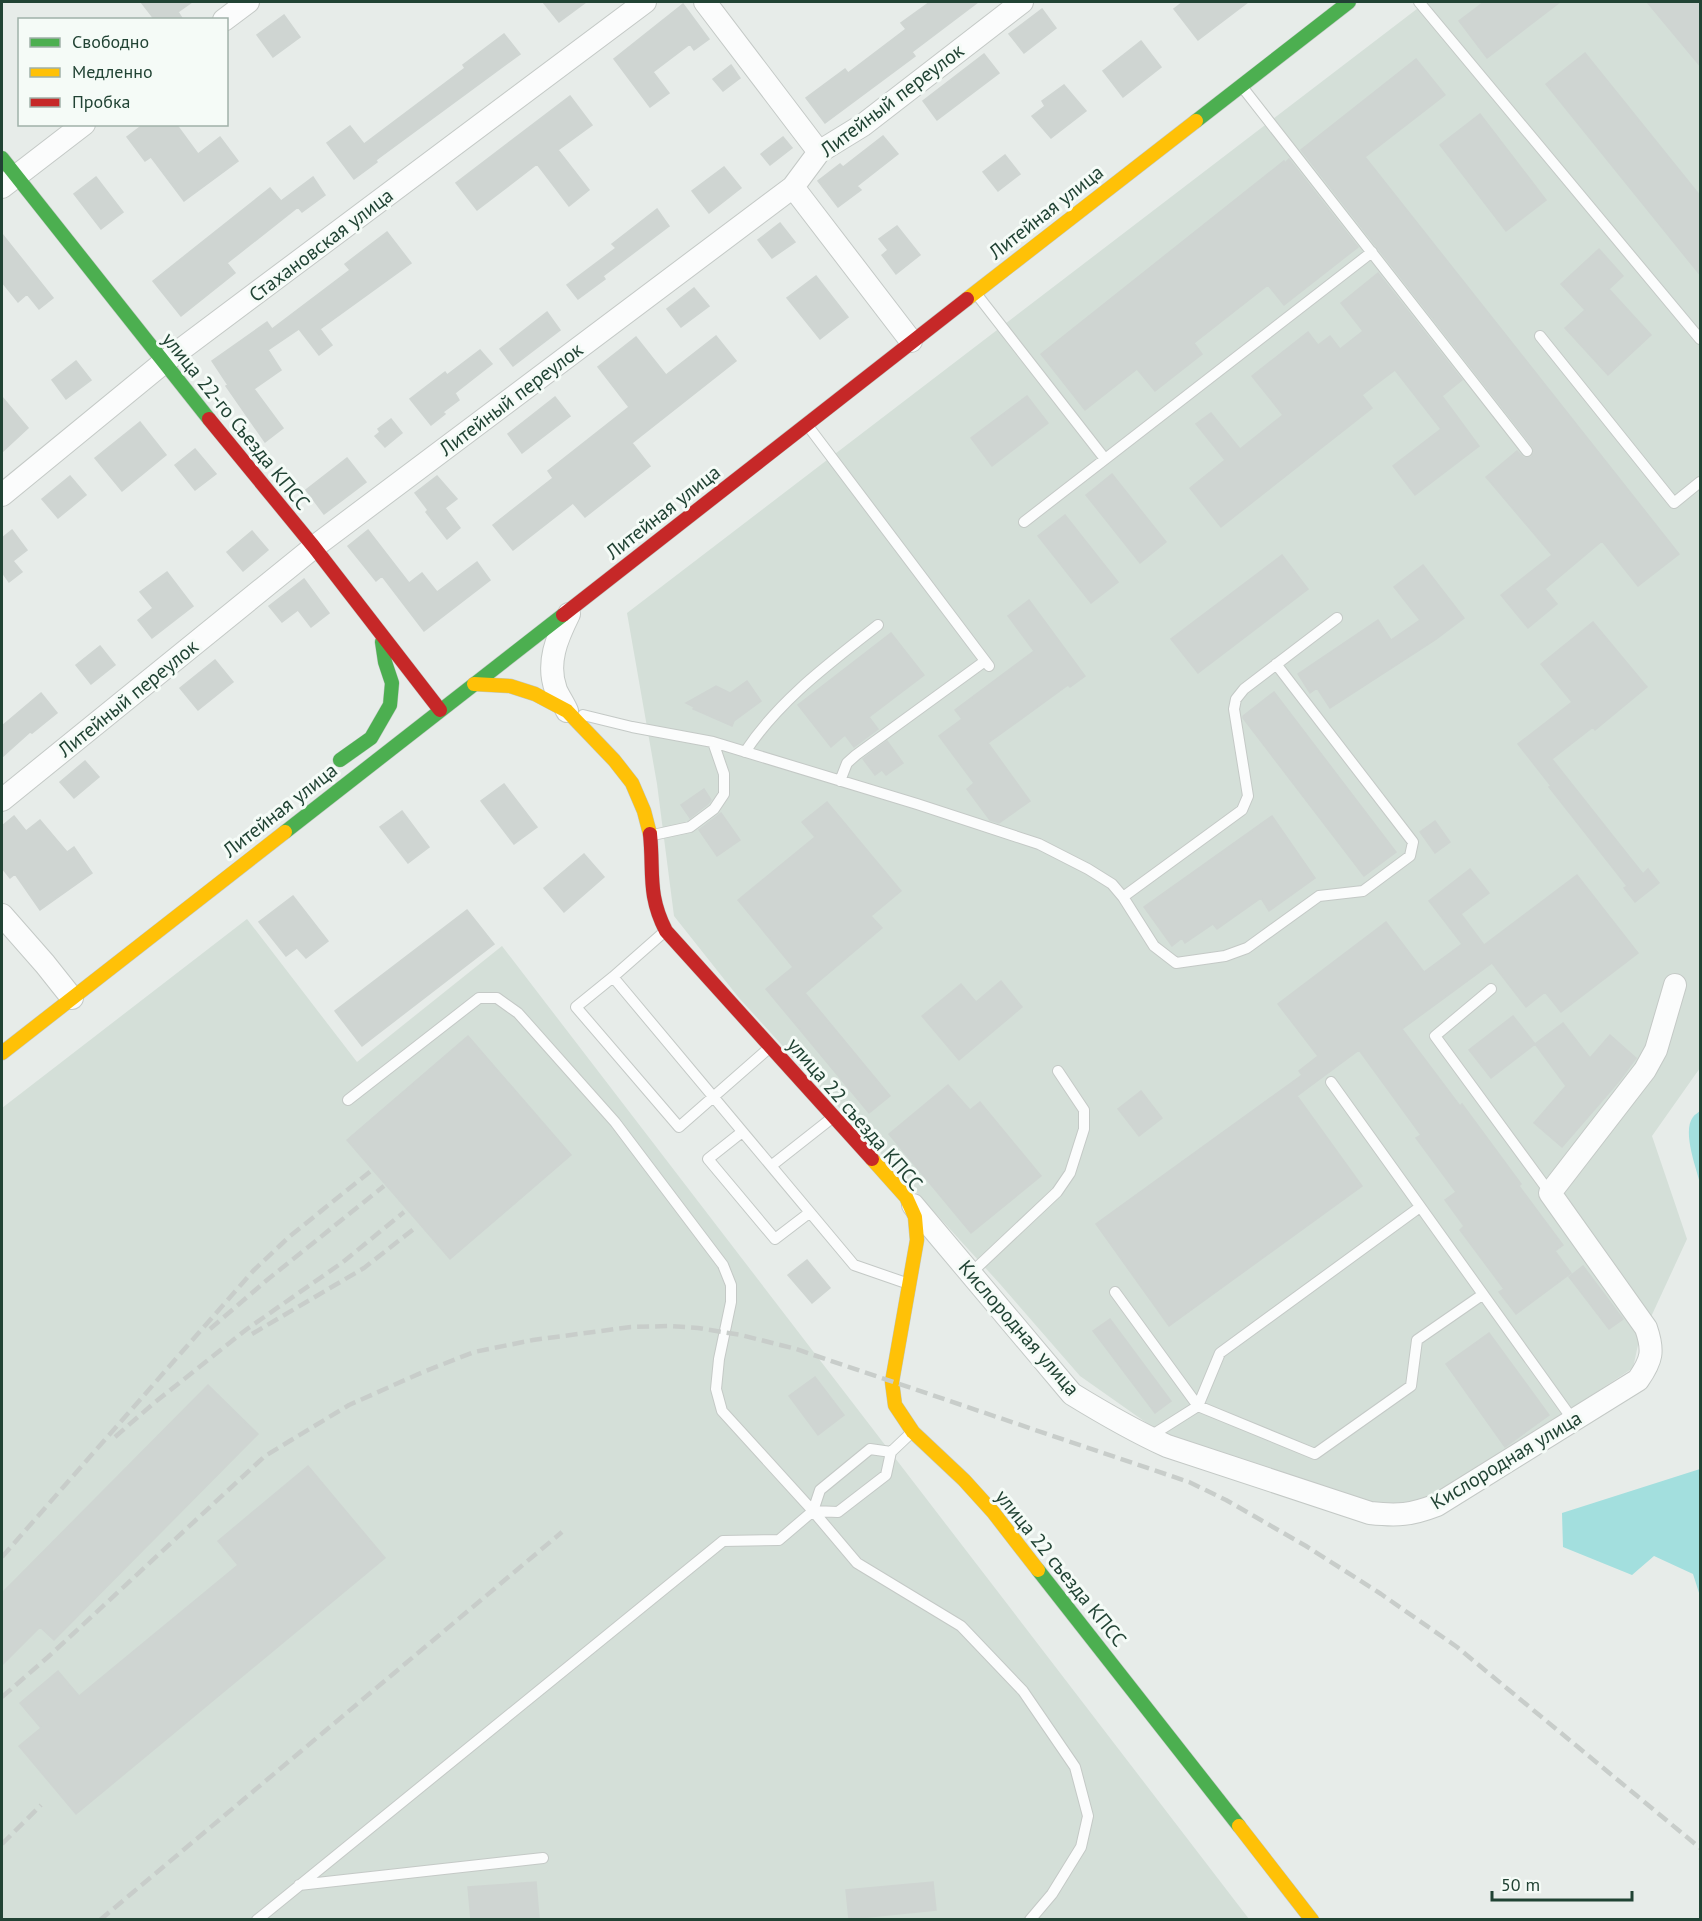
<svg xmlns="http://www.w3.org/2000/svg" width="1702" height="1921" viewBox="0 0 1702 1921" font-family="'PT Sans',sans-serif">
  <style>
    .built { fill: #d4dfd8 }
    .water { fill: #a3dfde }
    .building { fill: #cfd5d2; stroke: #cfd5d2; stroke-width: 1.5 }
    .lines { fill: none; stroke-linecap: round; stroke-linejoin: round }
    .lane-casing { stroke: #c4c9c6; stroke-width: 12 }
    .street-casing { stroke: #c4c9c6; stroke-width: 24 }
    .fast-casing { stroke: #c0c8c4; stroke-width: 15 }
    .slow-casing { stroke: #c0c8c4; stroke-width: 15 }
    .jam-casing { stroke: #c0c8c4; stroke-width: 15 }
    .lane { stroke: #fbfcfc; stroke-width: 10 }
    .street { stroke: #fbfcfc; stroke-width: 22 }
    .fast { stroke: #4caf50; stroke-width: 14 }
    .slow { stroke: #ffc107; stroke-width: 14 }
    .jam { stroke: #c62828; stroke-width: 14 }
    .rail { stroke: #c8cdca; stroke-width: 4.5; stroke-dasharray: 12 6; stroke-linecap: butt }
    .labels { text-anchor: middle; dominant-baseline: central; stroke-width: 6; stroke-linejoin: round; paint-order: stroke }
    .street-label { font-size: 20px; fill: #214334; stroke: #f5fbf7 }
  </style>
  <rect width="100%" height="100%" fill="#e7ece9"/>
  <!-- built -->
  <path class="built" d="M 1426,2 L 1700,2 L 1700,1068 L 1652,1136 L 1687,1239 L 1638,1345 L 1633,1368 L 1436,1497 L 1376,1508 L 1168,1438 L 1080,1376 L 1000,1284 L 739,998 L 674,916 L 657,784 L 627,613 Z
    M 247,919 L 357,1062 L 502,946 L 1249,1919 L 2,1920 L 2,1108 Z"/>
  <!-- water -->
  <path class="water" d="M 1700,1111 L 1700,1183 C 1696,1167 1682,1131 1693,1117 C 1695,1114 1698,1113 1700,1111 Z
    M 1700,1469 L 1700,1596 L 1693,1574 L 1654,1556 L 1632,1575 L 1563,1547 L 1562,1513 Z"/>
  <!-- building -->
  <path class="building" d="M 141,2 L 192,2 L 178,12 L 183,20 L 155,20 Z
    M 543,2 L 586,2 L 559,22 Z
    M 930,2 L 978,2 L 912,52 L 915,56 L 825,123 L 806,98 L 845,69 L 848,73 L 906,29 L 901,23 Z
    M 1183,2 L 1248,2 L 1198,40 L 1174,9 Z
    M 1484,2 L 1560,2 L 1487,58 L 1459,21 Z
    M 1647,2 L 1701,2 L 1701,67 Z
    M 683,4 L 709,39 L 694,50 L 690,44 L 653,72 L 669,93 L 650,107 L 614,59 Z
    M 1042,9 L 1056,28 L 1024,53 L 1009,34 Z
    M 284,15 L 300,37 L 273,57 L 257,35 Z
    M 504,34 L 520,54 L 376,160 L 377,162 L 354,179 L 327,143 L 350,126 L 364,144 L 465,68 L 463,65 Z
    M 1141,41 L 1161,67 L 1123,97 L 1103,71 Z
    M 1585,53 L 1701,197 L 1701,276 L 1546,84 Z
    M 984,54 L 999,73 L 937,120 L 923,101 Z
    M 1416,59 L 1445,95 L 1365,157 L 1679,554 L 1638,586 L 1602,541 L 1545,589 L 1557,604 L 1528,628 L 1501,595 L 1552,555 L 1486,477 L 1517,451 L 1524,458 L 1531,457 L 1534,453 L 1533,447 L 1301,150 Z
    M 731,65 L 740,78 L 723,91 L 713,79 Z
    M 1064,85 L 1086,111 L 1051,138 L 1032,116 L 1045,106 L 1042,101 Z
    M 570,96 L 592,125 L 558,150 L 589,190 L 569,206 L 537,164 L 477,210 L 456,183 Z
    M 1480,114 L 1546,200 L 1506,231 L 1440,145 Z
    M 144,124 L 176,124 L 198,154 L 220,137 L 238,161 L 184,201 L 151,157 L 145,161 L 127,137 Z
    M 883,136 L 898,154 L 857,186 L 861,190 L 838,207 L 818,181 L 840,164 L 843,167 Z
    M 783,137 L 792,148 L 770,165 L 761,154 Z
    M 1005,155 L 1020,174 L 998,191 L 983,172 Z
    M 1289,159 L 1358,247 L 1284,305 L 1268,285 L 1194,343 L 1202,354 L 1155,391 L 1137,369 L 1085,410 L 1041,354 L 1284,161 L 1285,163 Z
    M 724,167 L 741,188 L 709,213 L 692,191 Z
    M 96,177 L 123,212 L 101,229 L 74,194 Z
    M 313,177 L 325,195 L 302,212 L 298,207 L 227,263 L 235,273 L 181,316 L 153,281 L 270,188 L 281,201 Z
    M 657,209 L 669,226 L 603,276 L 605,279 L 578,299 L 567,285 L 616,248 L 612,244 Z
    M 780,223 L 795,242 L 772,258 L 758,240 Z
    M 897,226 L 920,255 L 896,274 L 882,255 L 888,250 L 879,239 Z
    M 387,232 L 411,263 L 320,329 L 332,345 L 319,355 L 299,329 L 268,350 L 281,370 L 254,389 L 283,428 L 265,442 L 226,386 L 228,385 L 212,361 L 267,322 L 272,329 L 350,270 L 345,264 Z
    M 2,234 L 53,298 L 39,309 L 27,294 L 18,302 L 2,282 Z
    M 1599,249 L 1623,276 L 1609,289 L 1651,335 L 1608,375 L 1565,328 L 1585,310 L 1561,284 Z
    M 1378,273 L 1462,380 L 1442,396 L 1479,446 L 1415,495 L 1393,466 L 1441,429 L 1395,370 L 1362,395 L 1372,408 L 1221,527 L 1190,488 L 1225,460 L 1196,424 L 1211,413 L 1240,449 L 1283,415 L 1252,376 L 1308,332 L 1318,345 L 1330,336 L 1340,349 L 1363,331 L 1341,303 Z
    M 816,276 L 848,317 L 820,339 L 787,298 Z
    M 694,288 L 709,306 L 681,327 L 667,309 Z
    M 547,312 L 560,330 L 513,366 L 500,349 Z
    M 716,336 L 736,361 L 632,443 L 650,466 L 585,517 L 573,503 L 513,550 L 493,525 L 553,478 L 548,471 L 629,407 L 598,367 L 636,337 L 666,375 Z
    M 480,350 L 492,364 L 455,393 L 459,400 L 443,412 L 445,414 L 431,425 L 410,399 L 445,372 L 447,375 Z
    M 76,361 L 91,380 L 66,399 L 52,380 Z
    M 1027,396 L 1048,423 L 992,466 L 971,438 Z
    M 2,397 L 28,428 L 2,452 Z
    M 555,397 L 570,416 L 522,453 L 508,434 Z
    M 391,419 L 402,433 L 385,447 L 375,436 L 380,432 L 378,429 Z
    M 140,422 L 166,455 L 122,491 L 95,458 Z
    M 195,449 L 216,474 L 195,490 L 175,465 Z
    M 347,458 L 366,482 L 324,514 L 306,490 Z
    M 1112,474 L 1166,542 L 1140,563 L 1086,495 Z
    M 70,476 L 86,495 L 58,518 L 42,499 Z
    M 437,476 L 457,499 L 445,508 L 460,528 L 447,539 L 426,512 L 428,510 L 415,493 Z
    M 1065,515 L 1118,582 L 1091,603 L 1038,536 Z
    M 12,530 L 27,550 L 13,561 L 22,572 L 9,582 L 2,572 L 2,538 Z
    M 368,530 L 409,583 L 422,573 L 437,592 L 477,562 L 490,580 L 424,631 L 382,576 L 376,581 L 348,546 Z
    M 252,531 L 268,550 L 243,571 L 227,552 Z
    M 1282,555 L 1308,589 L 1198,673 L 1171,639 Z
    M 1423,565 L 1464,618 L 1435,640 L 1330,708 L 1317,688 L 1310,693 L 1298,674 L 1378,620 L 1391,640 L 1420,620 L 1394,587 Z
    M 167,572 L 193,606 L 152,638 L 138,620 L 153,608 L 140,592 Z
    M 304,579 L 329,613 L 311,627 L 298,610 L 282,622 L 269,606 Z
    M 1029,600 L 1085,676 L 1070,687 L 1068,685 L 988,743 L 1030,801 L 999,823 L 990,820 L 967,789 L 974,783 L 939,736 L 962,719 L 955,710 L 1034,651 L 1008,616 Z
    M 1593,622 L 1647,687 L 1595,730 L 1593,727 L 1552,759 L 1643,874 L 1648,869 L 1659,883 L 1635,902 L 1624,888 L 1627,886 L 1549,787 L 1551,786 L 1518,744 L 1572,702 L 1541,664 Z
    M 891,633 L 924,675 L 869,717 L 878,729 L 854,747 L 845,735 L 831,747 L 798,705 Z
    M 100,646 L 115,665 L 91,684 L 76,665 Z
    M 215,660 L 233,682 L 198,710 L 180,688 Z
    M 747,681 L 761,701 L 734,721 L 732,726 L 693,709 L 694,707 L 686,703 L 716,686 L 730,693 Z
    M 1274,692 L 1396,852 L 1364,876 L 1243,718 L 1243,716 Z
    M 41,693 L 57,713 L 32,733 L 30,732 L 2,757 L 2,726 Z
    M 887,741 L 903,763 L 886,775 L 882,770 L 875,775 L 863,759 Z
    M 85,761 L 99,777 L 74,798 L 60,782 Z
    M 504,784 L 537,827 L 514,844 L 481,801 Z
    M 704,789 L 711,800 L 708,804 L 690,818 L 681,805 Z
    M 827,802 L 901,891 L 871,916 L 882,928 L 805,993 L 890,1096 L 869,1113 L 766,989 L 793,967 L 738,900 L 815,837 L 802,822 Z
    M 402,811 L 429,847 L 408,863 L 380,827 Z
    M 721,813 L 740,840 L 717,856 L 699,830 Z
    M 14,816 L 26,831 L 40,820 L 67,852 L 74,847 L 92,873 L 40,910 L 15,874 L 10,878 L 2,868 L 2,826 Z
    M 1272,816 L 1315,878 L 1269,911 L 1261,898 L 1217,929 L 1213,924 L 1185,943 L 1182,938 L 1172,946 L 1144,907 Z
    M 1435,821 L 1450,842 L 1435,853 L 1420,832 Z
    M 584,854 L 604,877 L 564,912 L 544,888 Z
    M 1470,869 L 1489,893 L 1461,914 L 1484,945 L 1577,875 L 1638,953 L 1561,1012 L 1545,992 L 1526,1007 L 1492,963 L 1402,1029 L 1460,1106 L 1462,1104 L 1521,1184 L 1519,1186 L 1563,1245 L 1555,1251 L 1571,1273 L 1516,1314 L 1499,1292 L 1504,1289 L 1460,1230 L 1464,1226 L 1445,1200 L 1456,1192 L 1416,1138 L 1421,1135 L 1359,1050 L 1297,1096 L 1362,1186 L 1169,1326 L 1096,1224 L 1302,1075 L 1299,1071 L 1318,1056 L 1278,1004 L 1386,922 L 1424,972 L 1462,944 L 1429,901 Z
    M 293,896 L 328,941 L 306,958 L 297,948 L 286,956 L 259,922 Z
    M 467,910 L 494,944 L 362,1046 L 335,1011 Z
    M 1001,981 L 1022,1007 L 959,1060 L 922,1016 L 961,984 L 976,1002 Z
    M 1513,1016 L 1535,1044 L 1491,1078 L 1469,1050 Z
    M 1563,1023 L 1590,1058 L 1610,1035 L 1636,1058 L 1620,1080 L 1562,1147 L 1534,1123 L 1566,1086 L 1535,1044 Z
    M 468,1036 L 571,1155 L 450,1259 L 347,1140 Z
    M 948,1085 L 970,1110 L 980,1102 L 1041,1176 L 971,1233 L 889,1134 Z
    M 1141,1091 L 1162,1118 L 1139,1136 L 1118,1109 Z
    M 807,1260 L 830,1288 L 812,1303 L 788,1275 Z
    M 1583,1266 L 1623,1319 L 1609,1329 L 1569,1277 Z
    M 1110,1319 L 1171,1401 L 1155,1413 L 1093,1331 Z
    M 1489,1333 L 1549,1415 L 1505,1447 L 1446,1364 Z
    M 815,1377 L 844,1415 L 818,1435 L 789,1396 Z
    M 208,1385 L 258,1434 L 54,1640 L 40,1627 L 2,1665 L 2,1593 Z
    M 308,1466 L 385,1558 L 76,1814 L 19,1746 L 41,1728 L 20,1703 L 58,1671 L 79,1696 L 238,1565 L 218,1541 Z
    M 536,1882 L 539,1918 L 471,1920 L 468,1887 Z
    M 933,1882 L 936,1910 L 849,1919 L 846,1890 Z"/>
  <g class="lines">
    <!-- lane casing -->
    <g class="lane-casing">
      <path id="lane" d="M 1419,2 L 1700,339
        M 1243,88 L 1527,451
        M 978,296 L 1105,459
        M 1540,336 L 1674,503 L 1700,482
        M 808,426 L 989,666
        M 1024,522 L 1372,252
        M 583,715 L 632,727 L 713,742 L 724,774 L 724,794 L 714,809 L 690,827 L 653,835
        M 713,742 L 917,804 L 1039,844 L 1088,869 L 1112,884 L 1123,897 L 1154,946 L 1176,963 L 1225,956 L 1247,948 L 1319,896 L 1363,891 L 1410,856 L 1413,842 L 1276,664
        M 745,752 C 779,700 830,663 878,625
        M 840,781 L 847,763 L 856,755 L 985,661
        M 1123,897 L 1242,810 L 1248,796 L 1234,709 L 1236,699 L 1244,689 L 1337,618
        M 663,933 L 613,977 L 854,1265 L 906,1283
        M 613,977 L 576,1007 L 679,1127 L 768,1049
        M 1491,989 L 1435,1036 L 1550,1193
        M 1331,1082 L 1573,1420
        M 348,1100 L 479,998 L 497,998 L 518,1013 L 615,1122 L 723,1265 L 731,1285 L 731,1302 L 719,1359 L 716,1389 L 722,1411 L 813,1511 L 857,1563 L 961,1626 L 1023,1691 L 1075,1767 L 1088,1816 L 1081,1847 L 1052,1894 L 1030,1920
        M 742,1132 L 708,1159 L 775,1239 L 809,1213
        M 771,1166 L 832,1118
        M 1420,1207 L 1220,1353 L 1198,1406 L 1315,1454 L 1411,1386 L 1417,1340 L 1482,1295
        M 971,1273 L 1057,1192 L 1070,1173 L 1084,1129 L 1084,1110 L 1058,1071
        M 1115,1292 L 1198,1406 L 1149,1437
        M 813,1511 L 838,1512 L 886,1475 L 891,1452 L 910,1434
        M 299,1885 L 543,1858
        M 257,1920 L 723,1541 L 779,1540 L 813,1511 L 820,1490 L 870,1449 L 891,1452"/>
    </g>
    <!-- street casing -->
    <g class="street-casing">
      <path id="street" d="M 705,2 L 819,152
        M 224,20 L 248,2
        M 2,187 L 84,124
        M 793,187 L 911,341
        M 2,495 L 163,363 L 645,2
        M 567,711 C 564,704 559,697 556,690 C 546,663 557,638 569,614
        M 2,800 L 314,547 L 793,187 L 819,152 L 863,125 L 1022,2
        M 2,915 L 45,964 L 72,998
        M 913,1205 L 1072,1394 C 1103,1413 1134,1431 1167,1446 L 1370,1513 C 1398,1516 1411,1515 1437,1505 L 1638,1380 C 1652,1360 1654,1351 1646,1328 L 1550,1193 L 1645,1070 L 1656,1050 L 1675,985"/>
    </g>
    <!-- fast casing -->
    <g class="fast-casing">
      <path id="fast" d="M 1196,121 L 1349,2
        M 2,158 L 209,419
        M 340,760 L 371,738 L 390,705 L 392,683 L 385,662 L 382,642
        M 285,832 L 563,615
        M 1038,1570 L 1239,1826"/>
    </g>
    <!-- slow casing -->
    <g class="slow-casing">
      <path id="slow" d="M 967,299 L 1196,121
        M 474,684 L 510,686 L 535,694 L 567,711 L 614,760 L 632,783 L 644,811 L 650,834
        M 2,1053 L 285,832
        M 872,1159 L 906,1197 L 915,1217 L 917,1240 L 892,1382 L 895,1405 L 913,1432 L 964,1480 L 993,1512 L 1038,1570
        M 1239,1826 L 1312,1920"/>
    </g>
    <!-- jam casing -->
    <g class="jam-casing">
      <path id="jam" d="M 209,419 L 314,547 L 440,710
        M 563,615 L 967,299
        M 650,834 C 654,873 647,894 666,931 L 872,1159"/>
    </g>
    <!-- lane -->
    <use href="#lane" class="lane"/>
    <!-- street -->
    <use href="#street" class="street"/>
    <!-- fast -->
    <use href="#fast" class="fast"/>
    <!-- slow -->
    <use href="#slow" class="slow"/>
    <!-- jam -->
    <use href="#jam" class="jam"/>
    <!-- rail -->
    <path class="rail" d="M 210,1329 L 267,1280 L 384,1186
      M 252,1334 L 364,1268 L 415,1228
      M 115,1437 L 154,1403 L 247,1329 L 343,1262 L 404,1212
      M 2,1557 L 253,1271 L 290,1236 L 371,1171
      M 2,1697 L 48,1657 L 265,1456 L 349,1405 L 423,1372 L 474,1352 L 533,1340 L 631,1327 L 670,1326 L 698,1328 L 741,1335 L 796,1349 L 1189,1482 L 1226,1500 L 1306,1546 L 1381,1594 L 1457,1647 L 1700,1848
      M 2,1844 L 41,1805
      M 100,1920 L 562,1532"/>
  </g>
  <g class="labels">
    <!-- street labels -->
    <g class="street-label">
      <text transform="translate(892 100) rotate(-37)">Литейный переулок</text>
      <text transform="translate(1046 212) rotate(-38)">Литейная улица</text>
      <text transform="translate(321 245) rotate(-37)">Стахановская улица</text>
      <text transform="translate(511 399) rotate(-37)">Литейный переулок</text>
      <text transform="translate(236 421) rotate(51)">улица 22-го Съезда КПСС</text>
      <text transform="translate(663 512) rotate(-38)">Литейная улица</text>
      <text transform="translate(128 698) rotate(-39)">Литейный переулок</text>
      <text transform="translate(280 810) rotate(-38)">Литейная улица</text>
      <text transform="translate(855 1114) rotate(49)">улица 22 съезда КПСС</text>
      <text transform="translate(1019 1328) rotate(49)">Кислородная улица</text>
      <text transform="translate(1506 1460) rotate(-31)">Кислородная улица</text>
      <text transform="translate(1061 1568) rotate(51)">улица 22 съезда КПСС</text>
    </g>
  </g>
  <!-- border -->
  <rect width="1702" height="1921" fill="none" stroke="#214334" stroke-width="6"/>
  <!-- legend -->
  <rect x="18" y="18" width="210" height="108" fill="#f5fbf7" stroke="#a0b1a9" stroke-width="1.5"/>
  <rect x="30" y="38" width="30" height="9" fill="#4caf50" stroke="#a0b1a9" stroke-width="1.5"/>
  <text x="72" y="48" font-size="18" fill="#214334">Свободно</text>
  <rect x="30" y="68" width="30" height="9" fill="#ffc107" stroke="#a0b1a9" stroke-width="1.5"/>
  <text x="72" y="78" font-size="18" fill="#214334">Медленно</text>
  <rect x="30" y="98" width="30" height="9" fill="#c62828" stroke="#a0b1a9" stroke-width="1.5"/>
  <text x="72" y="108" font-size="18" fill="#214334">Пробка</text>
  <!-- scale -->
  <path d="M1492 1891v9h140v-9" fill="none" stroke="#214334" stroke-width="3"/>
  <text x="1501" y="1891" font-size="18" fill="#214334" stroke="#f5fbf7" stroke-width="4.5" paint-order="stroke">50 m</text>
</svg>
